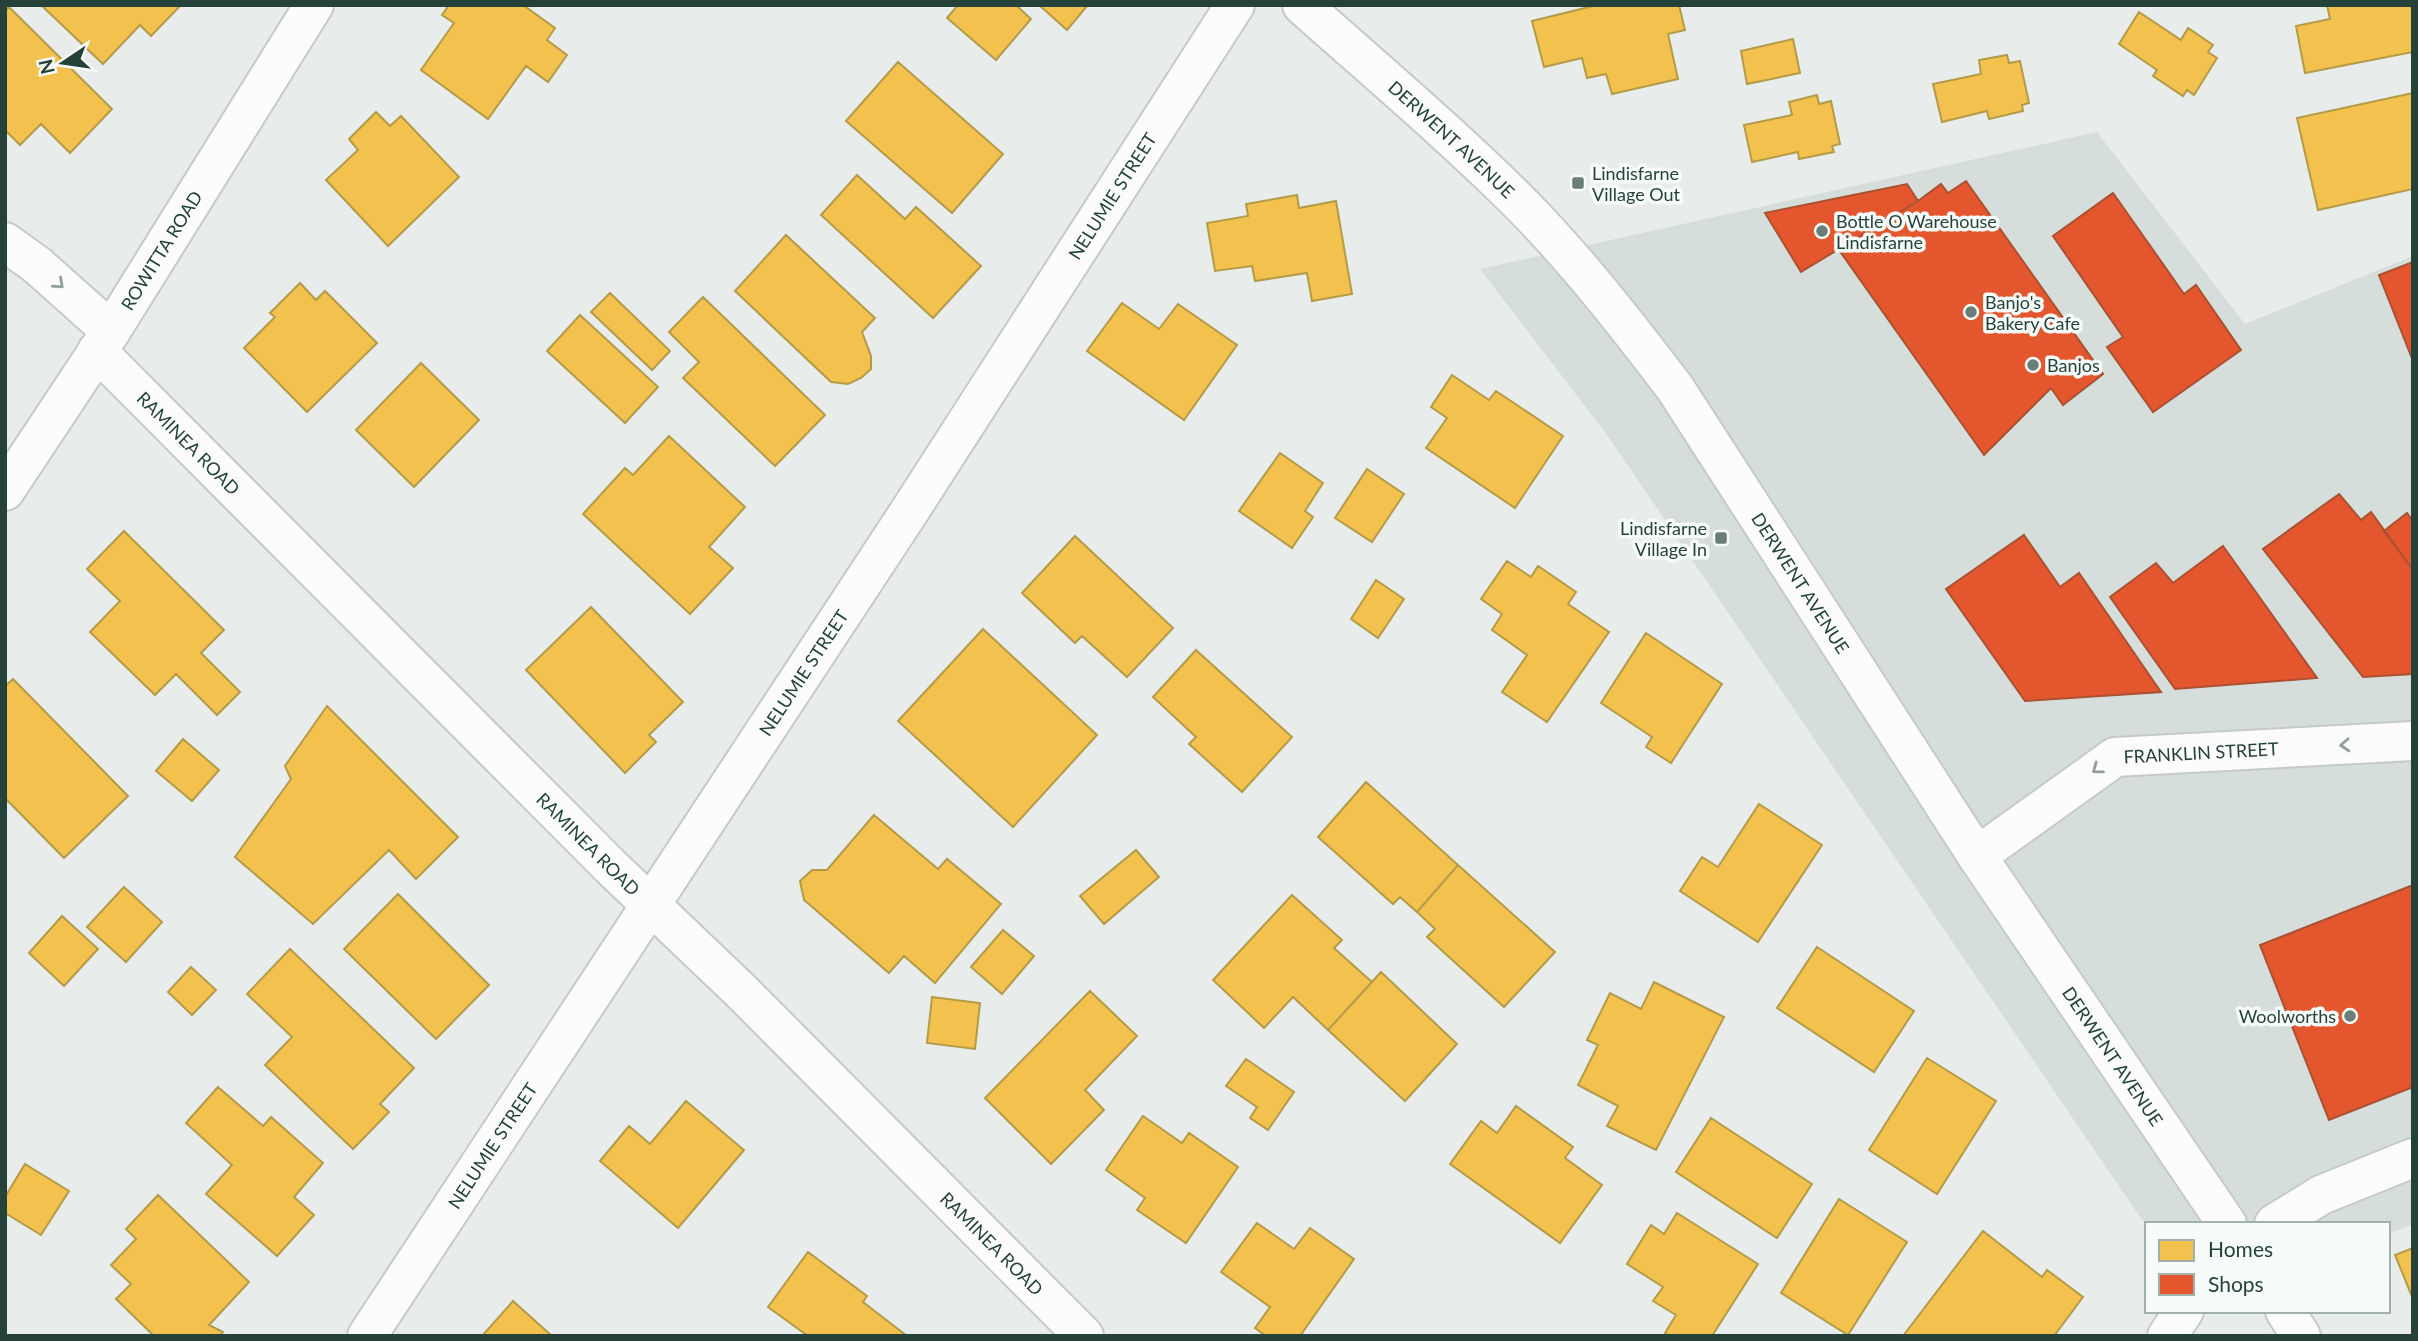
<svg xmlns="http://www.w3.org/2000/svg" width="2418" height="1341" viewBox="0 0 2418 1341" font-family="Lato,sans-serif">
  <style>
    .built { fill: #d6dedb }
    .homes { fill: #f2c14e; stroke: #b49b48; stroke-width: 2 }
    .shops { fill: #e4572e; stroke: #aa5132; stroke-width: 2 }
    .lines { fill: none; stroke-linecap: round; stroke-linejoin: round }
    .minor-casing { stroke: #c5cac8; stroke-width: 42 }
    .minor { stroke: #fcfcfc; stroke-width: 38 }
    .oneway { stroke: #909f9b }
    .poi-dot { fill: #697e78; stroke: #f7fbf9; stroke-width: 2.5 }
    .labels { text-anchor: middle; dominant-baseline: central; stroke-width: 7; stroke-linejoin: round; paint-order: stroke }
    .street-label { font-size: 18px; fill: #24423a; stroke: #f7fbf9 }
    .poi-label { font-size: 18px; fill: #24423a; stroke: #f7fbf9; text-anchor: start }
  </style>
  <rect width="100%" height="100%" fill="#e8edeb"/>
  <!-- built -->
  <path class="built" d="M 2097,132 L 2245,324 L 2413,256 L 2413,1224 L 2388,1234 L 2388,1224 L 2169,1224 L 2142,1220 L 1607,435 L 1480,269 Z"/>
  <!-- homes -->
  <path class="homes" d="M 41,5 L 181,5 L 151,36 L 140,25 L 103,64 Z
    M 449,5 L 523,5 L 555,28 L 547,40 L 567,55 L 548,82 L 526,66 L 488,119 L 421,70 L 454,23 L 442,15 Z
    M 958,5 L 1016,5 L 1031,19 L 996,60 L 947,18 Z
    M 1039,5 L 1088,5 L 1067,30 Z
    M 1597,5 L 1679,5 L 1685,30 L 1668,34 L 1678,79 L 1612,94 L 1606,74 L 1587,78 L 1582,58 L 1544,67 L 1532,21 Z
    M 2327,5 L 2413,5 L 2413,52 L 2305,73 L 2296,26 L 2330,19 Z
    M 9,7 L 112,109 L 70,153 L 41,124 L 20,145 L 5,130 L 5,11 Z
    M 2139,12 L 2181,40 L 2188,28 L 2213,45 L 2208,52 L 2217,58 L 2194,95 L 2187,90 L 2183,96 L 2153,76 L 2157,70 L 2119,44 Z
    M 1793,39 L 1800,73 L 1747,84 L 1741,51 Z
    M 2007,55 L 2009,63 L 2020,61 L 2029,103 L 2022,105 L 2023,111 L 1989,119 L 1987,111 L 1942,122 L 1933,84 L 1981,74 L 1979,60 Z
    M 898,62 L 1003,154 L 952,213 L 846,121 Z
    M 2413,93 L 2413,189 L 2318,210 L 2297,118 Z
    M 1817,95 L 1819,104 L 1831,101 L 1840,144 L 1832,146 L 1834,152 L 1799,159 L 1798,152 L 1752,162 L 1744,125 L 1792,115 L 1789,102 Z
    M 376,112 L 390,126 L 401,116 L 459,177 L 388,246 L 326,180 L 358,150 L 349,139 Z
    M 857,175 L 905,219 L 916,207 L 981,266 L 933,318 L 821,215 Z
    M 1297,195 L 1299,208 L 1336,201 L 1352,294 L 1312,301 L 1307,273 L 1255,281 L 1252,266 L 1215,271 L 1207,223 L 1248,216 L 1246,204 Z
    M 786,235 L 875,318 L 862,332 L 871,356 L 871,369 L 861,378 L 848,384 L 831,382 L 735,291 Z
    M 300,283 L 316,300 L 325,291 L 377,343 L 307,412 L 244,348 L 275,317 L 270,313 Z
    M 610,293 L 670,351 L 652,370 L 591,312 Z
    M 703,297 L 825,415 L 775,466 L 683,378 L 699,362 L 669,332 Z
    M 1122,303 L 1159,329 L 1178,304 L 1237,345 L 1184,420 L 1087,351 Z
    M 580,315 L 658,387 L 625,423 L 547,351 Z
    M 421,363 L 479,420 L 414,487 L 356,430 Z
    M 1452,375 L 1489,400 L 1496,391 L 1563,436 L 1515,508 L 1426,448 L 1447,418 L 1431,407 Z
    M 669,436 L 745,507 L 709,547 L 733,568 L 690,614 L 583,514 L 625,468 L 633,475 Z
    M 1280,453 L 1323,483 L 1305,511 L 1313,517 L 1292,548 L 1239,511 Z
    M 1367,469 L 1404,494 L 1372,542 L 1335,518 Z
    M 124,531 L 224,630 L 201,653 L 240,692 L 217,715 L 176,674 L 155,695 L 90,632 L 120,601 L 87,569 Z
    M 1075,536 L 1173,628 L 1127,677 L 1082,636 L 1075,643 L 1022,593 Z
    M 1507,561 L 1531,577 L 1538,566 L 1576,592 L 1568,604 L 1609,632 L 1547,722 L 1502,692 L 1527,655 L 1492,630 L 1502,614 L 1481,599 Z
    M 1376,580 L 1404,599 L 1378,638 L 1351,619 Z
    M 591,607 L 683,702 L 649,735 L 656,742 L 625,773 L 526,670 Z
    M 983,629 L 1097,735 L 1013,827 L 898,721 Z
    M 1646,633 L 1722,684 L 1671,763 L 1646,747 L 1652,737 L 1601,703 Z
    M 1196,650 L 1292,737 L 1242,792 L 1189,744 L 1196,737 L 1153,697 Z
    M 13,679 L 128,796 L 64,858 L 5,798 L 5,686 Z
    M 327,706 L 458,837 L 416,879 L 389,850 L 313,924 L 235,857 L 291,779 L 285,766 Z
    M 183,739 L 219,770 L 192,801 L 156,771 Z
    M 1366,782 L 1458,865 L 1417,912 L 1400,897 L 1393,904 L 1318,837 Z
    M 1759,804 L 1822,845 L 1758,942 L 1680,891 L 1702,857 L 1718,867 Z
    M 874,815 L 938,869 L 947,859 L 1001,904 L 935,983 L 904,956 L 889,973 L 804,900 L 800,881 L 812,870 L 827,870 Z
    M 1136,850 L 1159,877 L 1104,924 L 1080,896 Z
    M 1458,865 L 1555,952 L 1504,1007 L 1427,937 L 1435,929 L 1417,912 Z
    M 124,887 L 162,922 L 126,962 L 87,927 Z
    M 398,894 L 489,985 L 436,1039 L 344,949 Z
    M 1292,895 L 1342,940 L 1334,948 L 1372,982 L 1328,1030 L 1293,997 L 1264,1028 L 1213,980 Z
    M 62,916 L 98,949 L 64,986 L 29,953 Z
    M 1003,930 L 1034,956 L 1002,994 L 971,967 Z
    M 1817,947 L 1914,1011 L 1874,1072 L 1777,1008 Z
    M 290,949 L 414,1068 L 380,1104 L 389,1112 L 353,1149 L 265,1065 L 292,1037 L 247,994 Z
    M 191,967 L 216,990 L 192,1015 L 168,992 Z
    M 1381,972 L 1457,1044 L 1405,1101 L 1328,1030 Z
    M 1654,982 L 1724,1017 L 1656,1150 L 1607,1126 L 1618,1106 L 1578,1085 L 1598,1045 L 1587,1040 L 1610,993 L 1641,1009 Z
    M 1090,991 L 1137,1036 L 1085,1090 L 1104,1110 L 1051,1164 L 985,1098 Z
    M 932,997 L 980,1003 L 975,1049 L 927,1043 Z
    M 1927,1058 L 1996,1101 L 1937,1194 L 1869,1150 Z
    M 1246,1059 L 1294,1092 L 1268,1130 L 1250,1118 L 1257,1107 L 1226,1086 Z
    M 218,1087 L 263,1126 L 271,1117 L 323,1163 L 294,1197 L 314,1215 L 277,1256 L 206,1194 L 232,1165 L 186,1123 Z
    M 686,1101 L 744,1150 L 678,1228 L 600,1161 L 629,1126 L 650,1144 Z
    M 1516,1106 L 1573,1147 L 1565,1158 L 1602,1185 L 1560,1243 L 1450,1164 L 1481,1121 L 1497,1133 Z
    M 1143,1116 L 1182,1143 L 1189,1133 L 1238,1167 L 1186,1243 L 1137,1210 L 1145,1198 L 1106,1170 Z
    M 1711,1118 L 1812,1184 L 1777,1238 L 1676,1172 Z
    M 25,1164 L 69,1191 L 41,1235 L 5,1213 L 5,1197 Z
    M 158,1195 L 249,1282 L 209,1325 L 223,1332 L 219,1336 L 154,1336 L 116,1299 L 131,1284 L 111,1265 L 136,1239 L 126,1229 Z
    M 1839,1199 L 1907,1242 L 1848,1335 L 1781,1293 Z
    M 1677,1213 L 1758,1264 L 1712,1336 L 1669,1336 L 1665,1333 L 1676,1315 L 1653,1301 L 1663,1287 L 1627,1264 L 1651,1225 L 1664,1234 Z
    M 1257,1223 L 1294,1249 L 1310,1228 L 1354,1259 L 1300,1336 L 1266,1336 L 1255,1328 L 1270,1307 L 1221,1272 Z
    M 1983,1231 L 2042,1277 L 2047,1270 L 2083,1297 L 2054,1336 L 1903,1336 Z
    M 2413,1248 L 2413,1299 L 2395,1255 Z
    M 808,1252 L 867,1296 L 863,1302 L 907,1336 L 808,1336 L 768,1307 Z
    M 513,1301 L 552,1336 L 482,1336 Z"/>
  <!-- shops -->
  <path class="shops" d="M 1966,181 L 2103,374 L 2063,405 L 2051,388 L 1984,455 L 1839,250 L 1918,201 L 1941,184 L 1948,193 Z
    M 1907,184 L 1918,201 L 1801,272 L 1765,213 Z
    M 2113,193 L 2184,294 L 2196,285 L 2241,350 L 2153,412 L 2107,347 L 2123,337 L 2053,236 Z
    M 2413,262 L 2413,361 L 2379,275 Z
    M 2339,494 L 2361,520 L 2371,512 L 2413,570 L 2413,674 L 2363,677 L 2263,549 Z
    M 2407,513 L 2413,521 L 2413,570 L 2384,531 Z
    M 2024,535 L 2060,587 L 2079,573 L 2161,692 L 2025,701 L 1946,589 Z
    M 2223,546 L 2317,678 L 2175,689 L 2110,597 L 2156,563 L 2173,583 Z
    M 2413,885 L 2413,1087 L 2329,1120 L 2260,945 Z"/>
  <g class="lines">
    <!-- minor casing -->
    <g class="minor-casing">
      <g id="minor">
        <path id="s1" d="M 1302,5 C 1376,71 1452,135 1522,205 C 1578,262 1627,325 1675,388 L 1977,856 L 2227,1224"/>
        <path d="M 5,242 L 37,265 L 111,331"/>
        <path id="s2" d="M 97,351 L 611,867 L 742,992 L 1084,1336"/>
        <path id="s3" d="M 5,491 L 111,331 L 314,5"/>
        <path id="s4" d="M 1977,856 L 2115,757 L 2413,741"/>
        <path d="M 2274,1224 L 2321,1195 L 2413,1158"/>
        <path d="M 2285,1311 L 2301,1336"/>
        <path id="s5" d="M 367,1336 L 909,512 L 1235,5"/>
        <path d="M 2167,1336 L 2184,1311"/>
      </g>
    </g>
    <!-- minor -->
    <use href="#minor" class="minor"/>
  </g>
  <!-- one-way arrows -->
  <defs><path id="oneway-chevron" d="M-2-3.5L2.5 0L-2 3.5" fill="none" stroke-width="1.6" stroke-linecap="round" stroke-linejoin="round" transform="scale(1.75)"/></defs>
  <g class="oneway">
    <use href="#oneway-chevron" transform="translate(59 284) rotate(42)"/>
    <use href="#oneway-chevron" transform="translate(2345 745) rotate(177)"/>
    <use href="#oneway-chevron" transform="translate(2097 769) rotate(144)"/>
  </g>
  <!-- markers -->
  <g class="poi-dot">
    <rect x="1571" y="176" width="14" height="14" rx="3.5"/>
    <circle cx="1822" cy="231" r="7"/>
    <circle cx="1971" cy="312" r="7"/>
    <circle cx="2033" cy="365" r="7"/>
    <rect x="1714" y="531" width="14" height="14" rx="3.5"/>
    <circle cx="2350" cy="1016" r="7"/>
  </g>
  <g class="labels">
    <!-- street labels -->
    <g class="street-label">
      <text stroke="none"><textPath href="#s1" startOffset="201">DERWENT AVENUE</textPath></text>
      <text stroke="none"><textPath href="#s5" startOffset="1362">NELUMIE STREET</textPath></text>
      <text stroke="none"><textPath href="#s3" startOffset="287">ROWITTA ROAD</textPath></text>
      <text stroke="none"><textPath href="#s2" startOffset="130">RAMINEA ROAD</textPath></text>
      <text stroke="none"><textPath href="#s1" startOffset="768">DERWENT AVENUE</textPath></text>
      <text stroke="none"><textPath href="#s5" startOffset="794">NELUMIE STREET</textPath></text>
      <text stroke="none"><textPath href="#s4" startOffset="256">FRANKLIN STREET</textPath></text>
      <text stroke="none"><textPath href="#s2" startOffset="696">RAMINEA ROAD</textPath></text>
      <text stroke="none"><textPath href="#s1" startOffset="1335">DERWENT AVENUE</textPath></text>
      <text stroke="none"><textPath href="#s5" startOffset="228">NELUMIE STREET</textPath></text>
      <text stroke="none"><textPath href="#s2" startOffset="1264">RAMINEA ROAD</textPath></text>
    </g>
    <!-- poi labels -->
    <g class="poi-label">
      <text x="1592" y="173">Lindisfarne<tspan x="1592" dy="21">Village Out</tspan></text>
      <text x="1836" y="221">Bottle O Warehouse<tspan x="1836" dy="21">Lindisfarne</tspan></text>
      <text x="1985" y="302">Banjo's<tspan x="1985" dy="21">Bakery Cafe</tspan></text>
      <text x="2047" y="365">Banjos</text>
      <text x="1707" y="528" text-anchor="end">Lindisfarne<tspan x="1707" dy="21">Village In</tspan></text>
      <text x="2336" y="1016" text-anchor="end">Woolworths</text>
    </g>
  </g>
  <!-- border -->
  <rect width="2418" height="1341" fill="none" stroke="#24423a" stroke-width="14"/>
  <!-- legend -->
  <rect x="2145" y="1222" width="245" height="91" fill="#f7fbf9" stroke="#a3b1ad" stroke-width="2"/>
  <rect x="2159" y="1240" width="35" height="21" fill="#f2c14e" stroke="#a3b1ad" stroke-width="2"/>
  <text x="2208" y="1257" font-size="21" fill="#24423a">Homes</text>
  <rect x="2159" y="1274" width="35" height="21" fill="#e4572e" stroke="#a3b1ad" stroke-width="2"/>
  <text x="2208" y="1292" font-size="21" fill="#24423a">Shops</text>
  <!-- north arrow -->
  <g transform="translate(63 63) rotate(257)" stroke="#f7fbf9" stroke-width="5" paint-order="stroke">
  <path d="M0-5L12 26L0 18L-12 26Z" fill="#24423a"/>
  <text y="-10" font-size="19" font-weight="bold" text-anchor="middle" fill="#24423a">N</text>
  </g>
</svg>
